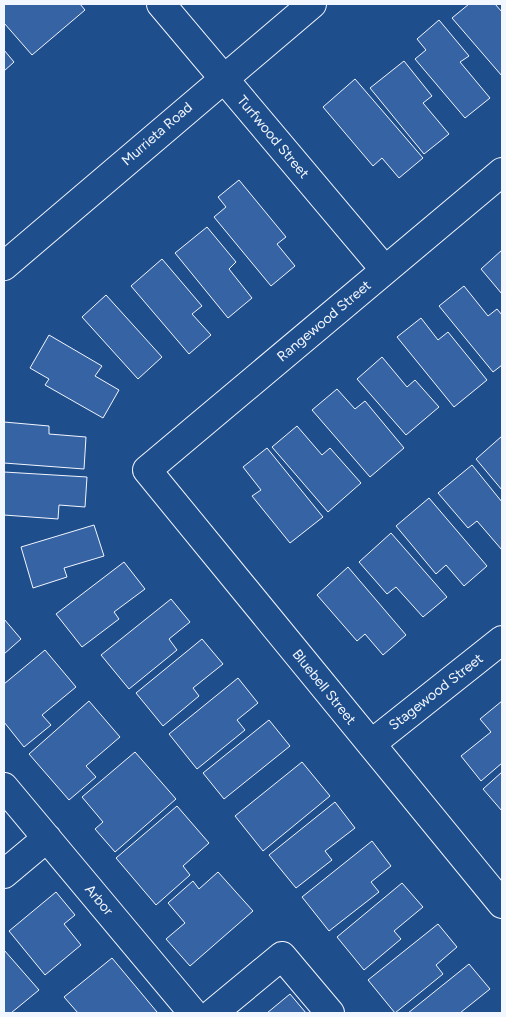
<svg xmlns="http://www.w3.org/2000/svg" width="506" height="1017" viewBox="0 0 506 1017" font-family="Figtree,sans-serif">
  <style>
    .building { fill: #3563a3; stroke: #f2f6ff }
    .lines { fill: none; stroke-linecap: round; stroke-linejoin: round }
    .minor-casing { stroke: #f2f6ff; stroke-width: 30 }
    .major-casing { stroke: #f2f6ff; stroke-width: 30 }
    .minor { stroke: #1f4e8c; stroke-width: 28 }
    .major { stroke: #1f4e8c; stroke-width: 28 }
    .labels { text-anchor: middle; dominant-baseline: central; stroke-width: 4; stroke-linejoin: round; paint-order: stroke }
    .street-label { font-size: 14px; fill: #f2f6ff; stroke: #1f4e8c }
  </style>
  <rect width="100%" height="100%" fill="#1f4e8c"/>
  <!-- building -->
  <path class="building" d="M 4,4 L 80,4 L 85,10 L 32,55 L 4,23 Z
    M 469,4 L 495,4 L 502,12 L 502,76 L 452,18 Z
    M 439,20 L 469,56 L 460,62 L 490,98 L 465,118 L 415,59 L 426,50 L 417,39 Z
    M 4,50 L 14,62 L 4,71 Z
    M 404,61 L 432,96 L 423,103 L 449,134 L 424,154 L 370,88 Z
    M 355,79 L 423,158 L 399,178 L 382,158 L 373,166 L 323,107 Z
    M 239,180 L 286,237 L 277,244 L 295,266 L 271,286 L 214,217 L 226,207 L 218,197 Z
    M 207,227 L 236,262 L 229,269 L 252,298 L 228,318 L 175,253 Z
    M 502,250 L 502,294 L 481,269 Z
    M 162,259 L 202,306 L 192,314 L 211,335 L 189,354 L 131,286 Z
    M 464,286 L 488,316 L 497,309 L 502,315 L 502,365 L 493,372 L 439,306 Z
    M 106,295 L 162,357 L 138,379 L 82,317 Z
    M 421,318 L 438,340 L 448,332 L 487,380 L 454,407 L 397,337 Z
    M 49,335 L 102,366 L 95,376 L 119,390 L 103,418 L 45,385 L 49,379 L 30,368 Z
    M 382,357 L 407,387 L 415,380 L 439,407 L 406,435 L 357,379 Z
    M 337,389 L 355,409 L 365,401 L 404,448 L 370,477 L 312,410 Z
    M 4,422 L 49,426 L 49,434 L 86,437 L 84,469 L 4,463 Z
    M 297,426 L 322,455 L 330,448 L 361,483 L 328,512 L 272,447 Z
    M 502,436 L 502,490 L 476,459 Z
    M 267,448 L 323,517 L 290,543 L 252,496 L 261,490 L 243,467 Z
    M 472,465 L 502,502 L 502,550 L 477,521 L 468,528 L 438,493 Z
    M 4,472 L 87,477 L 85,507 L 59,505 L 58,519 L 4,515 Z
    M 429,498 L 487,566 L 464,586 L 446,565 L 436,574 L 396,526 Z
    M 94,525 L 104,556 L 64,568 L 67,577 L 33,588 L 21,547 Z
    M 391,533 L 447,597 L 423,617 L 396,587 L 387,594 L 359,562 Z
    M 124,562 L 145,589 L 114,612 L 119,619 L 82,647 L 56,614 Z
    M 348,567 L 406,635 L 383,655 L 365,634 L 357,641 L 317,595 Z
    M 171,599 L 190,622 L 169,639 L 177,650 L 129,689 L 101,655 Z
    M 4,619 L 21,639 L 4,654 Z
    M 202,639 L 223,664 L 193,688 L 199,696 L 163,726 L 136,693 Z
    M 45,650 L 76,687 L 42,715 L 51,725 L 24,747 L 4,722 L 4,684 Z
    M 238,678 L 258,703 L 237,720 L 245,730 L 197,769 L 169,734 Z
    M 89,701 L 120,737 L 86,766 L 96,777 L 69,800 L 29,754 Z
    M 502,701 L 502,763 L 481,781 L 461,756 L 491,732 L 480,719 Z
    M 269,720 L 290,746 L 224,799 L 203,773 Z
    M 135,752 L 176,799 L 115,852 L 95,829 L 103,822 L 82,797 Z
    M 302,762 L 330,796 L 263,851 L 235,816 Z
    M 502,772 L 502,811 L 483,789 Z
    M 335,802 L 355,828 L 325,851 L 332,860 L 296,888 L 269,855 Z
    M 177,806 L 209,843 L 183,866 L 190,875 L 156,905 L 116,858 Z
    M 372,841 L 391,866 L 371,882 L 379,892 L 329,931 L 302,897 Z
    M 218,872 L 253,911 L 190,966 L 166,939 L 185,923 L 168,903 L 193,881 L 199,889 Z
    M 402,883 L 423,907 L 394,931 L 401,939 L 364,970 L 337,937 Z
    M 56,892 L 75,915 L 64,924 L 81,945 L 45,975 L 9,931 Z
    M 438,924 L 457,947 L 436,965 L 443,974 L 395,1013 L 368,980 Z
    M 4,950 L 39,990 L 11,1013 L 4,1013 Z
    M 112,958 L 157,1012 L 155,1013 L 78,1013 L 64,997 Z
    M 469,964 L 490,989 L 460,1013 L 408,1013 Z
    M 290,994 L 306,1013 L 267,1013 Z"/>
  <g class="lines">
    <!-- minor casing -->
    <g class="minor-casing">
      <path id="minor" d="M 161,4 L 385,270
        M 502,172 L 147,470 L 502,904
        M 371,744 L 502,640
        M 4,787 L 193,1013
        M 4,874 L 47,838
        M 213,1013 L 282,956 L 330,1013"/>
    </g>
    <!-- major casing -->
    <g class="major-casing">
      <path id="major" d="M 4,266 L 312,4"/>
    </g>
    <!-- minor -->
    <use href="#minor" class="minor"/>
    <!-- major -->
    <use href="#major" class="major"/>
  </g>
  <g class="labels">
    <!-- street labels -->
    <g class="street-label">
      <text transform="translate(157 134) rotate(-41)">Murrieta Road</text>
      <text transform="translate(273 137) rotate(50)">Turfwood Street</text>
      <text transform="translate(324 321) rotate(-40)">Rangewood Street</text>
      <text transform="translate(324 687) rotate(51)">Bluebell Street</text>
      <text transform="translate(436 692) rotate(-38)">Stagewood Street</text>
      <text transform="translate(99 900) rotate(50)">Arbor</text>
    </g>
  </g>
  <!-- border -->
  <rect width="506" height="1017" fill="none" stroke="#f2f6ff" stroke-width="10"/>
</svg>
